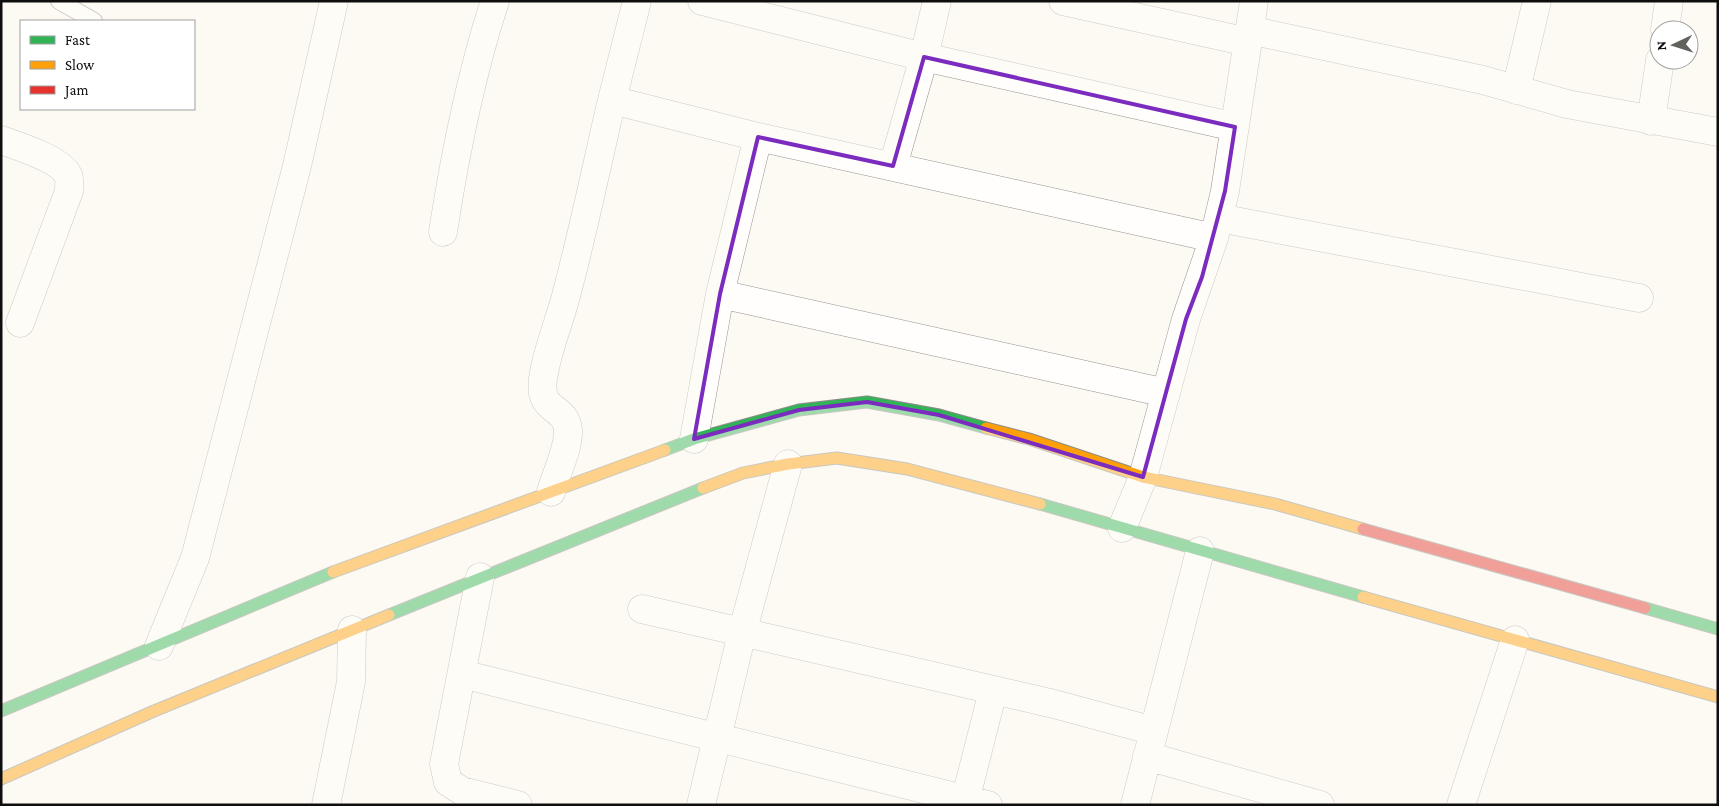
<svg xmlns="http://www.w3.org/2000/svg" width="1719" height="806" viewBox="0 0 1719 806" font-family="'Crimson Pro',serif">
  <style>
    .lines { fill: none; stroke-linecap: round; stroke-linejoin: round }
    .lane-casing { stroke: #959491; stroke-width: 18 }
    .street-casing { stroke: #959491; stroke-width: 29 }
    .fast-casing { stroke: #8c8b87; stroke-width: 13 }
    .slow-casing { stroke: #8c8b87; stroke-width: 13 }
    .jam-casing { stroke: #8c8b87; stroke-width: 13 }
    .lane { stroke: #fffefd; stroke-width: 16 }
    .street { stroke: #fffefd; stroke-width: 28 }
    .fast { stroke: #30b455; stroke-width: 11 }
    .slow { stroke: #ff9f0a; stroke-width: 11 }
    .jam { stroke: #e5322d; stroke-width: 11 }
    .marked { fill: none; stroke: #7b2cbf; stroke-width: 4; stroke-linejoin: round }
  </style>
  <rect width="100%" height="100%" fill="#fcfaf2"/>
  <g class="lines">
    <!-- lane casing -->
    <g class="lane-casing">
      <path id="lane" d="M 59,1 L 94,21"/>
    </g>
    <!-- street casing -->
    <g class="street-casing">
      <path id="street" d="M 702,1 L 924,57 L 1235,127
        M 1063,1 L 1248,42
        M 1249,30 L 1483,80 L 1567,104 L 1718,132
        M 1665,30 L 1669,1
        M 1516,90 L 1537,1
        M 612,100 L 637,1
        M 1651,121 L 1660,60
        M 1,140 C 18,146 60,159 68,175 C 70,179 69,186 69,191 L 20,323
        M 893,166 L 924,57 L 937,1
        M 1219,218 L 1639,298
        M 443,232 C 455,154 470,77 495,1
        M 720,294 L 758,137 L 1214,238
        M 694,439 L 720,294 L 1166,393
        M 551,492 C 556,473 569,449 568,430 C 566,405 538,413 543,379 C 547,349 560,321 567,292 C 584,228 597,164 612,100 L 758,137
        M 1122,528 L 1143,477 L 1186,319 L 1214,238 L 1225,191 L 1254,1
        M 480,577 L 444,764 L 448,782 L 462,791 L 518,805
        M 642,609 L 1054,704 L 1154,731
        M 159,646 L 195,558 L 297,166 L 334,1
        M 462,674 L 988,805
        M 1147,756 L 1320,805
        M 326,805 L 351,682 L 352,630
        M 701,805 L 742,633 L 788,464
        M 964,805 L 993,691
        M 1135,805 L 1200,551
        M 1461,805 L 1515,640"/>
    </g>
    <!-- fast casing -->
    <g class="fast-casing">
      <path id="fast" d="M 665,450 L 694,439 L 799,410 L 867,402 L 939,415 L 986,428
        M 1040,504 L 1363,597
        M 1645,608 L 1718,629
        M 389,615 L 703,488
        M 1,711 L 333,572"/>
    </g>
    <!-- slow casing -->
    <g class="slow-casing">
      <path id="slow" d="M 986,428 L 1029,439 L 1143,477 L 1275,504 L 1363,529
        M 703,488 L 743,473 L 788,464 L 837,458 L 907,469 L 1040,504
        M 333,572 L 665,450
        M 1363,597 L 1718,697
        M 1,779 L 154,711 L 389,615"/>
    </g>
    <!-- jam casing -->
    <g class="jam-casing">
      <path id="jam" d="M 1363,529 L 1645,608"/>
    </g>
    <!-- lane -->
    <use href="#lane" class="lane"/>
    <!-- street -->
    <use href="#street" class="street"/>
    <!-- fast -->
    <use href="#fast" class="fast"/>
    <!-- slow -->
    <use href="#slow" class="slow"/>
    <!-- jam -->
    <use href="#jam" class="jam"/>
  </g>
  <!-- marked area -->
  <path d="M0 0H1719V806H0ZM 924,57 L 1235,127 L 1225,191 L 1202,277 L 1186,319 L 1143,477 L 939,415 L 867,402 L 799,410 L 694,439 L 720,294 L 758,137 L 893,166 Z" fill="#fcfaf2" fill-opacity=".55" fill-rule="evenodd"/>
  <path class="marked" d="M 924,57 L 1235,127 L 1225,191 L 1202,277 L 1186,319 L 1143,477 L 939,415 L 867,402 L 799,410 L 694,439 L 720,294 L 758,137 L 893,166 Z"/>
  <!-- border -->
  <rect width="1719" height="806" fill="none" stroke="#0e0e0e" stroke-width="5"/>
  <!-- legend -->
  <rect x="20" y="20" width="175" height="90" fill="#ffffff" stroke="#9f9f9f"/>
  <rect x="30" y="36" width="25" height="8" fill="#30b455" stroke="#9f9f9f"/>
  <text x="65" y="45" font-size="15" fill="#0e0e0e">Fast</text>
  <rect x="30" y="61" width="25" height="8" fill="#ff9f0a" stroke="#9f9f9f"/>
  <text x="65" y="70" font-size="15" fill="#0e0e0e">Slow</text>
  <rect x="30" y="86" width="25" height="8" fill="#e5322d" stroke="#9f9f9f"/>
  <text x="65" y="95" font-size="15" fill="#0e0e0e">Jam</text>
  <!-- north arrow -->
  <g transform="translate(1674 45) rotate(266)"><circle r="24" fill="#ffffff" stroke="#9f9f9f"/>
  <path d="M0-4L9 19L0 12L-9 19Z" fill="#61615e"/>
  <text y="-8" font-size="14" font-weight="bold" text-anchor="middle" fill="#0e0e0e">N</text>
  </g>
</svg>
